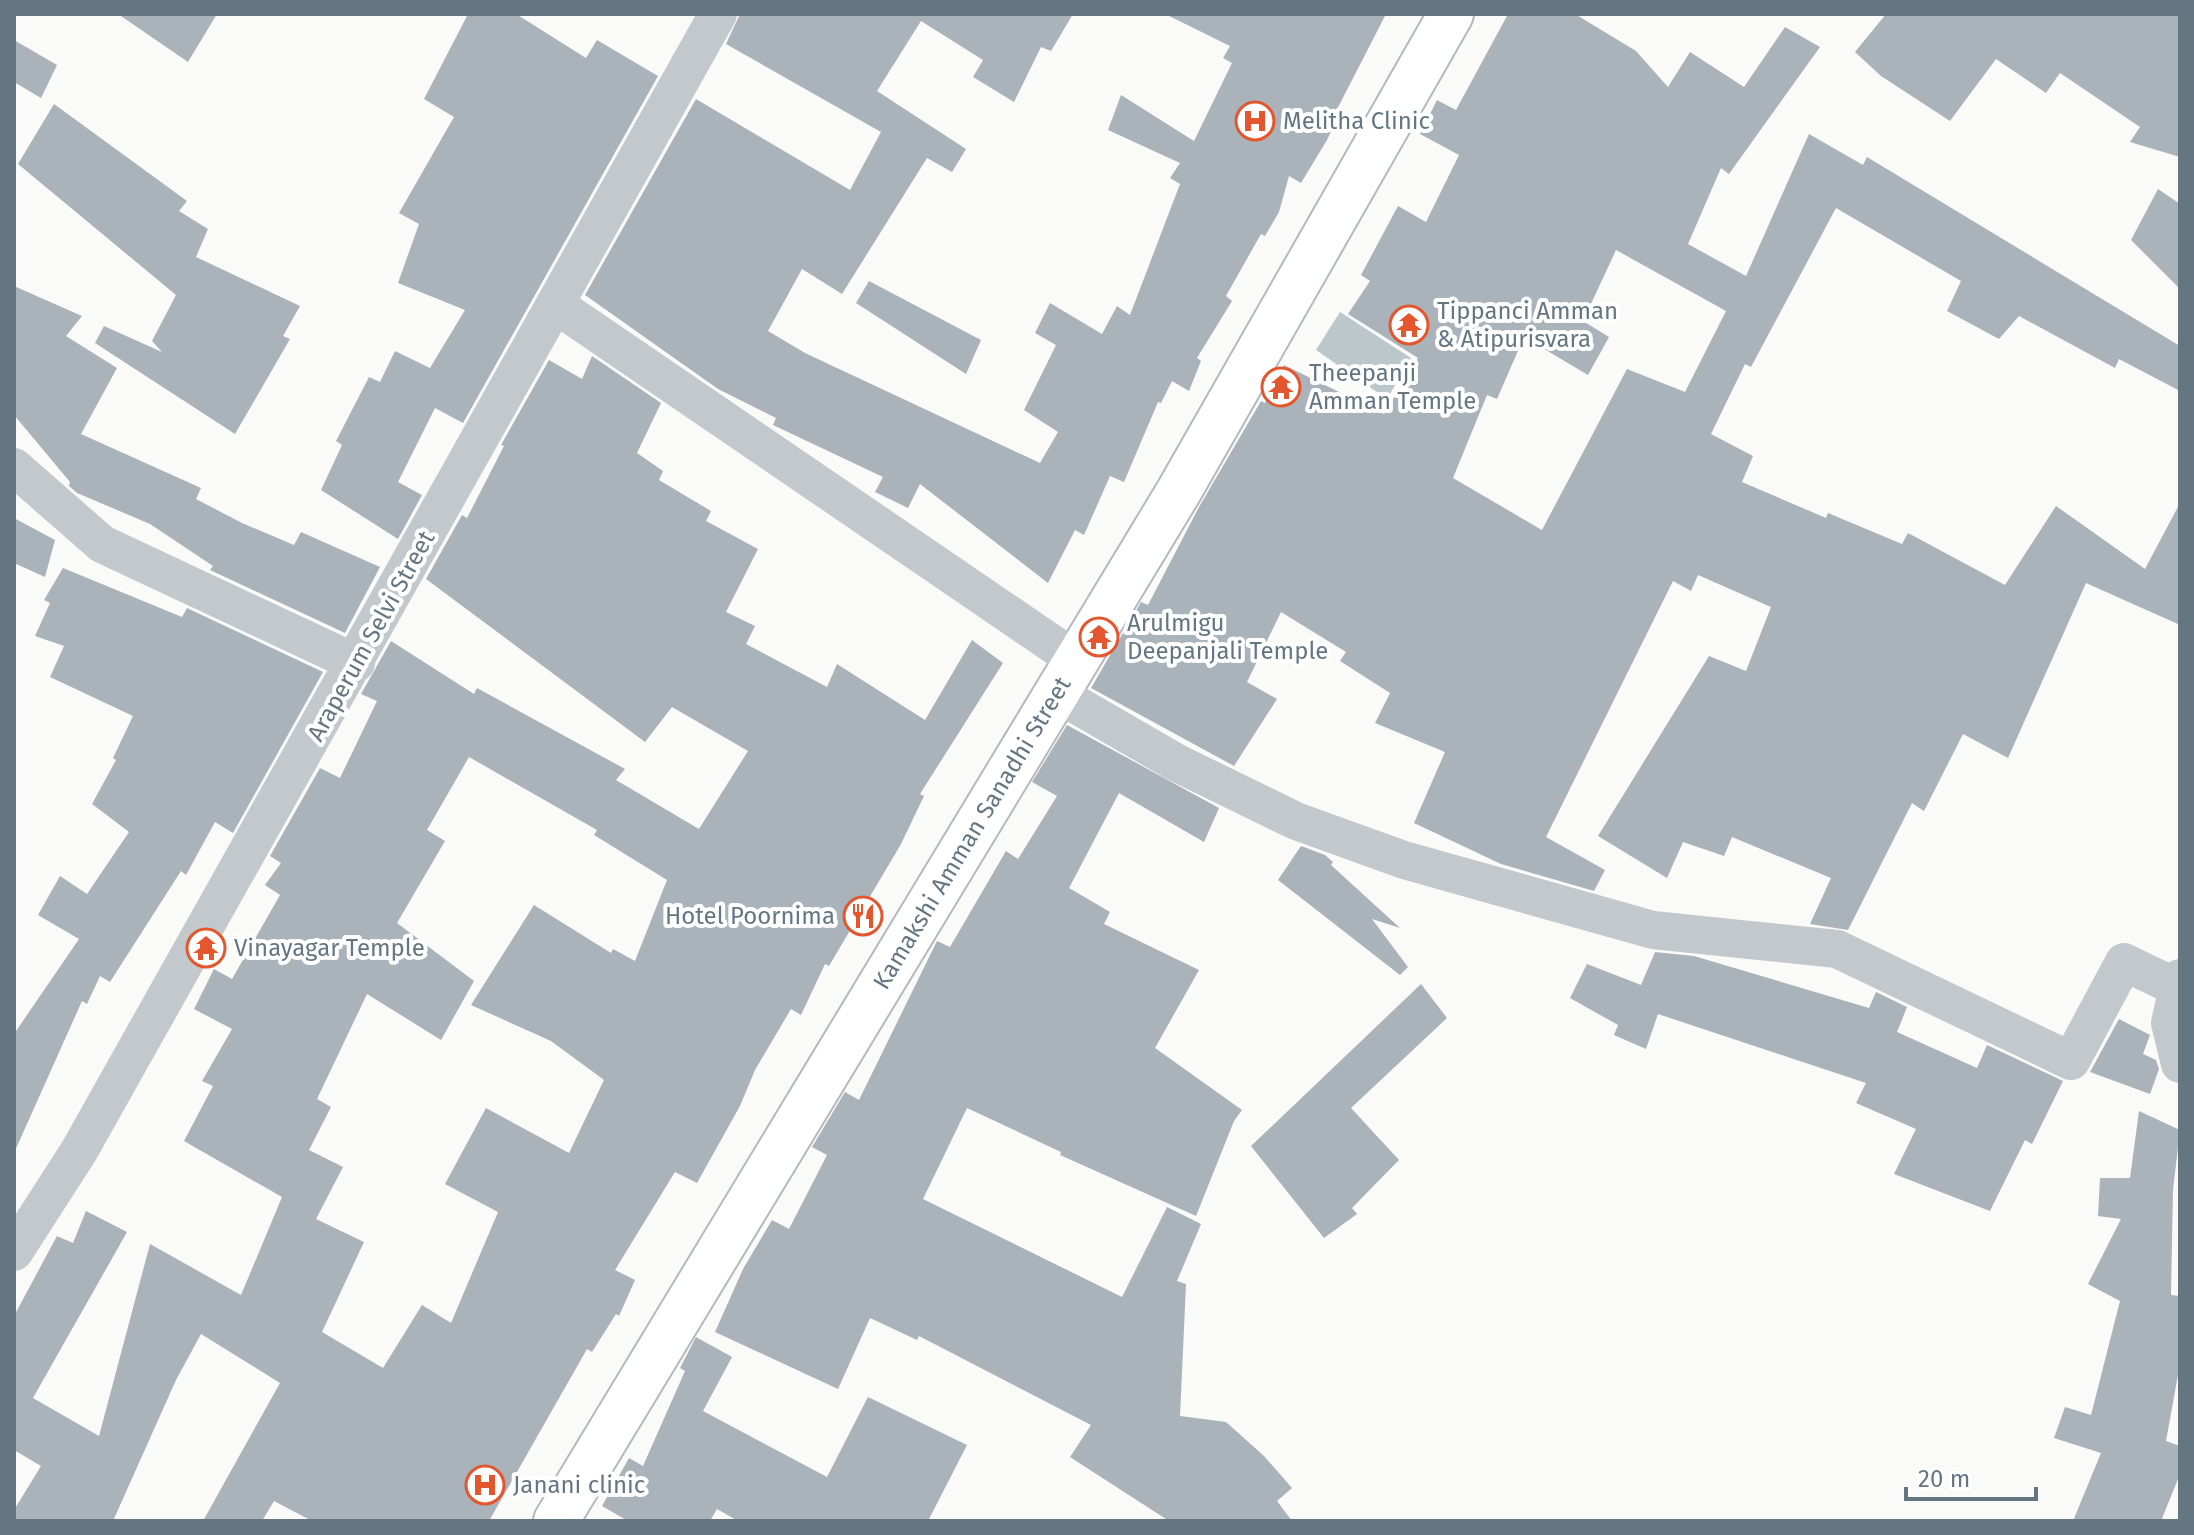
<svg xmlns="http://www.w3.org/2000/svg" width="2194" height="1535" viewBox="0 0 2194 1535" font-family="'Fira Sans',sans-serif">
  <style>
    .water { fill: #bbc7cb }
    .building { fill: #aab3b9; fill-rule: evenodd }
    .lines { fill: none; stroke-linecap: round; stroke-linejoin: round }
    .secondary-casing { stroke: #b3babf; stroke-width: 48 }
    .minor { stroke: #c3c8cc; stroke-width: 38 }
    .secondary { stroke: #fff; stroke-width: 44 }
    .labels { text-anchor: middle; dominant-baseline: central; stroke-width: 8; stroke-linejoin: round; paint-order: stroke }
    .poi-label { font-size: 24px; fill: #657683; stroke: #fff; text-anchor: start }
    .street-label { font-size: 24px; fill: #657683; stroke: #fff }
  </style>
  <rect width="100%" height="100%" fill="#fafaf8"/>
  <!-- water -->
  <path class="water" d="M 1340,312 L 1411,358 L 1387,399 L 1316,350 Z"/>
  <!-- building -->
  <path class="building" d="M 118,14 L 217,14 L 188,62 Z
    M 468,14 L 516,14 L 586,58 L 597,40 L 658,76 L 463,423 L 435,408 L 398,482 L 422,495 L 398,539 L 321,490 L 342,445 L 336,441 L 369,377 L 380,382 L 395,351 L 430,368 L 465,310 L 398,283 L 419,224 L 399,213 L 454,117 L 424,99 Z
    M 740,14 L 1073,14 L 1051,51 L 1041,47 L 1014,102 L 973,77 L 983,60 L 921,21 L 877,91 L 966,149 L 952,172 L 927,158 L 842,294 L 802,269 L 768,331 L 805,353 L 1040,463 L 1058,432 L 1024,410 L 1056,345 L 1035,333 L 1050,303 L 1102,334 L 1117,306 L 1130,315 L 1180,184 L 1170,178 L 1180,163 L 1108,130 L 1121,95 L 1194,141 L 1232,63 L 1223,58 L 1230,46 L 1165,14 L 1386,14 L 1332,119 L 1336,121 L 1327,140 L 1301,183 L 1289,176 L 1279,212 L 1265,236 L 1261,234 L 1226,296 L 1232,301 L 1197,358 L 1201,361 L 1189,391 L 1172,381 L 1161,403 L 1158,402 L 1124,482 L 1110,476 L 1084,535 L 1075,530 L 1048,583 L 920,484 L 908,508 L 875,492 L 883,477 L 773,425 L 776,418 L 718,389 L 585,295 L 696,99 L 850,190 L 881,132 L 726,44 Z
    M 1508,14 L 1575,14 L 1636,51 L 1668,87 L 1690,52 L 1744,87 L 1785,27 L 1820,47 L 1729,174 L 1721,168 L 1688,244 L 1746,276 L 1809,134 L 1863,165 L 1867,157 L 2180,346 L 2180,391 L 2119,359 L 2115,368 L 2019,316 L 1999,339 L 1947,311 L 1961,281 L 1836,208 L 1751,367 L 1745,364 L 1711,434 L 1753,456 L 1742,482 L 1826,518 L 1828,513 L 1902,544 L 1908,533 L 2005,585 L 2056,506 L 2145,569 L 2180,503 L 2180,625 L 2086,583 L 2008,758 L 1963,734 L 1924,811 L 1912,803 L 1848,930 L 1810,924 L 1831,878 L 1732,837 L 1724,856 L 1683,842 L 1667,878 L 1598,836 L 1709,656 L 1746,671 L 1771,607 L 1698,575 L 1691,591 L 1673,581 L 1546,837 L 1605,870 L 1594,891 L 1501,864 L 1414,823 L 1445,752 L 1375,723 L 1390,693 L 1340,661 L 1346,652 L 1281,612 L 1247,682 L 1277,699 L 1234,766 L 1091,688 L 1141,602 L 1148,605 L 1199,507 L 1261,401 L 1265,403 L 1284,365 L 1384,414 L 1418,358 L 1348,314 L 1370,281 L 1361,275 L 1398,206 L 1426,222 L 1459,155 L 1420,134 L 1437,100 L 1456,110 ZM 1616,250 L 1726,311 L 1685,392 L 1627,369 L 1542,530 L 1453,478 L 1487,395 L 1497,399 L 1524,337 L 1588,375 L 1609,337 L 1583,321 Z
    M 1886,14 L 2180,14 L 2180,157 L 2130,142 L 2140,127 L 2060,73 L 2046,93 L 1996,59 L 1950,121 L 1881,76 L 1855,52 Z
    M 14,40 L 57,65 L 41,98 L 14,82 Z
    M 54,104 L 187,201 L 179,211 L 208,229 L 196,257 L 300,306 L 283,336 L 290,339 L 235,434 L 95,343 L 104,326 L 162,352 L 152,341 L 176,295 L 18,164 Z
    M 2158,189 L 2180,204 L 2180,289 L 2131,240 Z
    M 869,281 L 981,340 L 966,374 L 856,303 Z
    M 14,286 L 82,316 L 66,336 L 117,368 L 81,434 L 201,488 L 196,499 L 242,523 L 294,545 L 301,532 L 380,567 L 345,633 L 210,570 L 213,566 L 150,524 L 77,493 L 69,486 L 70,482 L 14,415 Z
    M 592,356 L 661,403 L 637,453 L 663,471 L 659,480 L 711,511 L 706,521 L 758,549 L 726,612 L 755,626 L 746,644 L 827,687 L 837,664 L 925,720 L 972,640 L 1003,663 L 920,794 L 924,796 L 901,844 L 829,966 L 825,964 L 801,1015 L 791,1009 L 755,1070 L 740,1106 L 697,1183 L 675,1172 L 615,1270 L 635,1280 L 619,1316 L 616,1314 L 592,1352 L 587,1349 L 489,1521 L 312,1521 L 274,1501 L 262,1521 L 203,1521 L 280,1383 L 201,1334 L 176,1380 L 113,1521 L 14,1521 L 14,1510 L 41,1466 L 14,1450 L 14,1316 L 57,1236 L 73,1243 L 86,1211 L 127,1232 L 33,1398 L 99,1436 L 150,1244 L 241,1295 L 282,1197 L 184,1141 L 213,1086 L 202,1081 L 232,1029 L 194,1009 L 214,969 L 232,979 L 280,895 L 265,885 L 281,863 L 270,856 L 320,768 L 340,778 L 377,701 L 361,694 L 391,641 L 474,694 L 477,688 L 625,769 L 616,780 L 699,829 L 748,751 L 672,707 L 645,742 L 426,579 L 462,515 L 467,518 L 504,446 L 501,445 L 549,360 L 582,379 ZM 469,757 L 597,830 L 594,835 L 667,880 L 635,961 L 613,949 L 611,953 L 534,905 L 471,1005 L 551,1041 L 604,1080 L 569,1153 L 486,1108 L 445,1184 L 498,1212 L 451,1323 L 422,1305 L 383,1368 L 322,1332 L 364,1242 L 316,1219 L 343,1167 L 309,1150 L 331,1107 L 317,1099 L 367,994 L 441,1040 L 474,981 L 397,923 L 445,841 L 427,830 Z
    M 14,518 L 55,540 L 45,577 L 14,563 Z
    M 63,568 L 182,617 L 187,608 L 323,672 L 233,833 L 215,822 L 186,875 L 181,871 L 110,982 L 100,976 L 87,1004 L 82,1001 L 14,1153 L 14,1034 L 79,939 L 38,915 L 60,876 L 87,894 L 129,832 L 92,804 L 116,760 L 113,758 L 133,716 L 50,677 L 64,646 L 35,636 L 50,603 L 44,600 Z
    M 1067,725 L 1219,808 L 1204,842 L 1119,793 L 1069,888 L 1110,912 L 1104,924 L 1199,970 L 1155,1048 L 1242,1110 L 1234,1121 L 1196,1216 L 1060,1155 L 1061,1152 L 967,1108 L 923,1199 L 1122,1297 L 1167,1207 L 1201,1224 L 1177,1281 L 1186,1284 L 1180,1416 L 1226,1422 L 1264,1456 L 1292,1488 L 1277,1501 L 1292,1521 L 1169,1521 L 1070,1457 L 1091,1425 L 919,1336 L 917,1340 L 870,1318 L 838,1389 L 715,1332 L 743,1269 L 772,1220 L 789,1229 L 827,1155 L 812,1147 L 845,1092 L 859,1100 L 937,941 L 950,947 L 1006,851 L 1018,859 L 1057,796 L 1032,782 Z
    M 1301,846 L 1325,855 L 1333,862 L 1331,865 L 1400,928 L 1372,919 L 1408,967 L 1400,975 L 1278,880 Z
    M 1655,952 L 1694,956 L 1869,1008 L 1876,992 L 1907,1007 L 1897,1032 L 1977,1068 L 1987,1045 L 2063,1081 L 2032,1144 L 2025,1140 L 1990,1211 L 1894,1174 L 1916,1129 L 1856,1103 L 1866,1083 L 1658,1014 L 1646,1049 L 1614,1035 L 1618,1025 L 1570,998 L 1587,964 L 1641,985 Z
    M 1421,984 L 1447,1018 L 1351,1108 L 1399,1160 L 1352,1208 L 1357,1214 L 1324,1238 L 1251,1146 Z
    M 2119,1019 L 2150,1035 L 2143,1054 L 2156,1060 L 2159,1069 L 2150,1094 L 2090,1072 Z
    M 2139,1111 L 2180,1130 L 2173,1190 L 2171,1295 L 2180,1296 L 2180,1364 L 2166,1441 L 2180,1446 L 2180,1474 L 2161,1521 L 2073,1521 L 2101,1453 L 2054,1438 L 2065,1407 L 2091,1415 L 2120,1301 L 2088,1284 L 2121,1219 L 2098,1216 L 2100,1178 L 2130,1178 Z
    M 696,1337 L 732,1357 L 703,1411 L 827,1477 L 868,1397 L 967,1445 L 928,1521 L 738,1521 L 717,1509 L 710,1521 L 628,1521 L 602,1506 L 629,1458 L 643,1466 L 685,1371 L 680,1368 Z"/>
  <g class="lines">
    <!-- secondary casing -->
    <g class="secondary-casing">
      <path id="secondary" d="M 556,1521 L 1179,491 L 1451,14"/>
    </g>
    <!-- minor -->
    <path class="minor" d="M 556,305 L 1076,660
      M 14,467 L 102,544 L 356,663
      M 1056,693 L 1177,763 L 1296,821 L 1404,860 L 1653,930 L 1837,949 L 2071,1061 L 2124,962 L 2178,988
      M 2180,978 L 2170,1023 L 2180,1064
      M 14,1252 L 79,1151 L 718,14"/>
    <!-- secondary -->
    <use href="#secondary" class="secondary"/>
  </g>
  <!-- icons -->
  <defs>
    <g id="hospital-ring" transform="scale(2)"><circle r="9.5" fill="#fff" stroke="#e4572e" stroke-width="1.5"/><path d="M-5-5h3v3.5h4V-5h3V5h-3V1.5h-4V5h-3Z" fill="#e4572e"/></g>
    <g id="temple-ring" transform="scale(2)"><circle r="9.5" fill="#fff" stroke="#e4572e" stroke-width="1.5"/><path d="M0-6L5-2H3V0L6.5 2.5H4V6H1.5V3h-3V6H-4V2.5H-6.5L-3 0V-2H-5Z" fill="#e4572e"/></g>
    <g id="restaurant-ring" transform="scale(2)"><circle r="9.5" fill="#fff" stroke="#e4572e" stroke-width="1.5"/><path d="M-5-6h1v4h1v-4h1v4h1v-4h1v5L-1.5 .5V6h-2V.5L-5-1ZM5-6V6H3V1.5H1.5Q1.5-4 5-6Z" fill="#e4572e"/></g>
  </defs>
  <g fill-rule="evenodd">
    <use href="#hospital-ring" x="1255" y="121"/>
    <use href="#temple-ring" x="1409" y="325"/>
    <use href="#temple-ring" x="1281" y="387"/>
    <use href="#temple-ring" x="1099" y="637"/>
    <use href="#restaurant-ring" x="863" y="916"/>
    <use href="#temple-ring" x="206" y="948"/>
    <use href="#hospital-ring" x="485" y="1485"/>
  </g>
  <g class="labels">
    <!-- poi labels -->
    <g class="poi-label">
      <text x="1283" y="121">Melitha Clinic</text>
      <text x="1437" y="311">Tippanci Amman<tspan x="1437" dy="28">&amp; Atipurisvara</tspan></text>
      <text x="1309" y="373">Theepanji<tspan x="1309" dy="28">Amman Temple</tspan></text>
      <text x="1127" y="623">Arulmigu<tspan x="1127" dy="28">Deepanjali Temple</tspan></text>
      <text x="835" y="916" text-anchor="end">Hotel Poornima</text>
      <text x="234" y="948">Vinayagar Temple</text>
      <text x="513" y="1485">Janani clinic</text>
    </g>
    <!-- street labels -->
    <g class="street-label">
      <text transform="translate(371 636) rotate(-61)">Araperum Selvi Street</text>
      <text transform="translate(972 833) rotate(-59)">Kamakshi Amman Sanadhi Street</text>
    </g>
  </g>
  <!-- border -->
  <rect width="2194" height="1535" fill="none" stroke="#657683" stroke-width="32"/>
  <!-- scale -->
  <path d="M1906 1487v12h130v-12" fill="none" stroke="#657683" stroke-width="4"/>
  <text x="1918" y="1487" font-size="24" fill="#657683" stroke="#ffffff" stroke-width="6" paint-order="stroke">20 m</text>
</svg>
